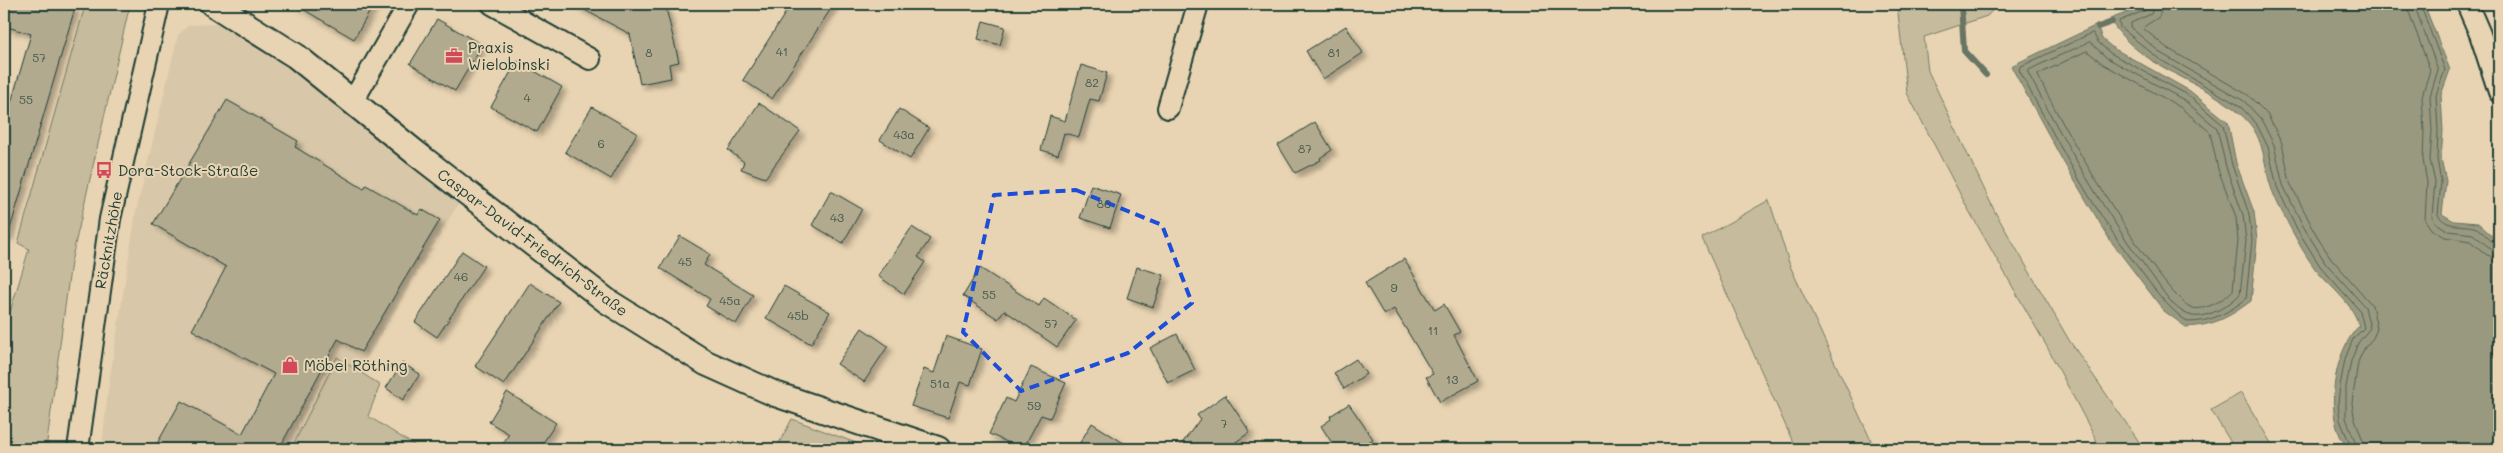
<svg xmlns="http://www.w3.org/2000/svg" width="2503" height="453" viewBox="0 0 2503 453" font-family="Mali,sans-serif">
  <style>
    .built { fill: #d8c7a8 }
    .green { fill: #c7bb9d; stroke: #737c68 }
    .water { fill: #999980; stroke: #687462 }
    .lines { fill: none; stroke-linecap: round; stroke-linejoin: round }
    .shore { stroke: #506252; stroke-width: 1 }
    .stream { stroke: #687462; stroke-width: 6 }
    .building { fill: #b1aa8f; stroke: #1f3d34; filter: url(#shadow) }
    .minor-casing { stroke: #1f3d34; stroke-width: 24 }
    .tertiary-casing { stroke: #1f3d34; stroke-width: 28 }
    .minor { stroke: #e8d4b2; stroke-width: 20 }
    .tertiary { stroke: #e8d4b2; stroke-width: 24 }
    .marked { fill: none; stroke: #1d4ed8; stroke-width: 4; stroke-dasharray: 10 6; stroke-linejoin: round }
    .labels { text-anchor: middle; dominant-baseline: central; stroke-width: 4; stroke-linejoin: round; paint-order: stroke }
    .number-label { font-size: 12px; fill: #44584b }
    .poi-label { font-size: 15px; fill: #1f3d34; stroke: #e8d4b2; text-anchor: start }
    .street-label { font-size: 15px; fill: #1f3d34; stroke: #e8d4b2 }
  </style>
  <defs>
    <filter id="shadow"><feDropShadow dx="4.5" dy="4.5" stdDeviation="2.5" flood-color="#0004"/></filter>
  </defs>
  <rect width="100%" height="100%" fill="#e8d4b2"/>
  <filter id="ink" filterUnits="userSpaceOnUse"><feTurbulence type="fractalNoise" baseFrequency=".02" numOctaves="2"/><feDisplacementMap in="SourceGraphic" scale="10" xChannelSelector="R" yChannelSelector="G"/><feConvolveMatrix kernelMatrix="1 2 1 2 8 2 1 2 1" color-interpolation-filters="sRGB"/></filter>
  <g filter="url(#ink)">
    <!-- built -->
    <path class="built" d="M 219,24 L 304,76 L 461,199 L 360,370 L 335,356 L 297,426 L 341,449 L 102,449 L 108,389 L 136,212 L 178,35 L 189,25 Z"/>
    <!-- green -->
    <path class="green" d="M 68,4 L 130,4 L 71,262 L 46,449 L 4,449 L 4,332 L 29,249 L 18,243 L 84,9 Z
      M 1897,4 L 1999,4 L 1987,16 L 1924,37 L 1928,71 L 1995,212 L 2069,340 L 2144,449 L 2101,449 L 2046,345 L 1968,209 L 1907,93 Z
      M 1769,200 L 1790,266 L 1875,449 L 1796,449 L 1702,238 Z
      M 337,357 L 380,385 L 368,416 L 420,449 L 291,449 Z
      M 2241,393 L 2274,448 L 2271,449 L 2235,449 L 2211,410 Z
      M 792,419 L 872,449 L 776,449 Z"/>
    <!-- water -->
    <path class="water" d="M 2150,4 L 2424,4 L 2450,70 L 2441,95 L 2443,131 L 2441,159 L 2446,181 L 2442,214 L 2454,221 L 2478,223 L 2499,242 L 2499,443 L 2478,449 L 2349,449 C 2322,422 2333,351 2359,326 C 2353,303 2331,288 2316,270 C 2307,258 2299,244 2292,231 C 2285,217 2277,204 2272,190 C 2261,158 2267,136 2238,112 C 2200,79 2136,66 2110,19 Z
      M 2097,25 L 2102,39 L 2113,48 L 2190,91 L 2228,122 L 2236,163 L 2254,212 L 2257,240 L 2251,301 C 2228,318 2215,325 2186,327 L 2164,311 L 2110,240 L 2064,163 L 2011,66 Z"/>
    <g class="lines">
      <!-- shore -->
      <path class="shore" d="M 2149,4 L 2146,10 L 2119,21 L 2120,27 L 2159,59 L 2240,106 L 2256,123 L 2268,147 L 2277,187 L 2297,229 L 2320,266 L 2360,311 L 2364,328 L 2353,339 L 2345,359 L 2340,386 L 2338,403 L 2340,420 L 2352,449
        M 2155,4 L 2151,14 L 2131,23 L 2130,27 L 2162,54 L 2244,101 L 2261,119 L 2274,145 L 2283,185 L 2303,226 L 2325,262 L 2365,307 L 2370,328 L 2358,343 L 2351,361 L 2346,387 L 2346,418 L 2358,449
        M 2163,4 L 2159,17 L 2145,26 L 2144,29 L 2167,48 L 2248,95 L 2267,114 L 2282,143 L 2290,183 L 2319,240 L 2331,258 L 2372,305 L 2377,329 L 2373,338 L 2365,347 L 2358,362 L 2352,403 L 2354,416 L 2366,449
        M 2406,4 L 2430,70 L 2422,96 L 2424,131 L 2423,160 L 2427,182 L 2425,220 L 2431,229 L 2445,237 L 2470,241 L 2487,255 L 2499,259
        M 2414,4 L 2438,70 L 2430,96 L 2432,131 L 2430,160 L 2435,182 L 2432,217 L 2436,223 L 2449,231 L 2473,234 L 2491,249 L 2499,251
        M 2420,4 L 2445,70 L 2436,95 L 2438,131 L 2437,159 L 2441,182 L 2438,215 C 2447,228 2461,224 2474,227 C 2484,230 2489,243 2499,245
        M 2093,33 L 2098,42 L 2110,53 L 2188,95 L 2223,125 L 2232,165 L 2249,214 L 2252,240 L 2246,299 C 2228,313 2211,322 2188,322 C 2166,307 2153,287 2137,266 C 2090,206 2055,137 2019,70 L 2020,67 Z
        M 2090,42 L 2107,58 L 2184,100 L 2217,128 L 2226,167 L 2243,215 L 2246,241 L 2240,294 C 2230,305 2205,321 2189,315 C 2174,310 2162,290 2153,277 C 2104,213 2066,144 2028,73 L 2029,70 L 2037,66 Z
        M 2087,51 L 2103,64 L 2180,107 L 2210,132 L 2218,169 L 2236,217 L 2238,241 L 2233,290 C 2225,299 2206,311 2193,308 C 2163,301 2052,110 2038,75 Z"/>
      <!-- stream -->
      <path class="stream" d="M 1961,4 L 1964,51 L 1986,75
        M 2098,27 L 2112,22"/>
    </g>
    <!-- building -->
    <path class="building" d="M 4,4 L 60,4 L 75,8 L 8,236 L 4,235 L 4,127 L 31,34 L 4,26 Z
      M 294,4 L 374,4 L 354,39 Z
      M 573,4 L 659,4 L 666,8 L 679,62 L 669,64 L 671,78 L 640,84 L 630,34 Z
      M 791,4 L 834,4 L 772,99 L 743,80 Z
      M 437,19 L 482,45 L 455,91 L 410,64 Z
      M 983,21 L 1005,27 L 1000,45 L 978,39 Z
      M 1346,26 L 1363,53 L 1323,79 L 1306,51 Z
      M 517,61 L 562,87 L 537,132 L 491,107 Z
      M 1081,65 L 1107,73 L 1099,101 L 1090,99 L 1079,137 L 1064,133 L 1058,155 L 1041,150 L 1050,116 L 1065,121 Z
      M 227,100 L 298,141 L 295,147 L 364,189 L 366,185 L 418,215 L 421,209 L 440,220 L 361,352 L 338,339 L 279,449 L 154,449 L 181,401 L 242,434 L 274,374 L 192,330 L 226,267 L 153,224 Z
      M 759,103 L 800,131 L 765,178 L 741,169 L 744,162 L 728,150 Z
      M 592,107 L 637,133 L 611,179 L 565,152 Z
      M 899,109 L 929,128 L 910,159 L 880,140 Z
      M 1315,122 L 1332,150 L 1320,158 L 1321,160 L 1295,173 L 1278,145 Z
      M 1091,185 L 1121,195 L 1110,228 L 1080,218 Z
      M 831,191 L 862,209 L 843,243 L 812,225 Z
      M 912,227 L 930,239 L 918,257 L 925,262 L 904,294 L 878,276 Z
      M 680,236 L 710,254 L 704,265 L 753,295 L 736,324 L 706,306 L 710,299 L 660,268 Z
      M 462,251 L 484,266 L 437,337 L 415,322 Z
      M 1404,259 L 1435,310 L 1444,304 L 1460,332 L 1454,335 L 1478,381 L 1440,402 L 1426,377 L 1433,374 L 1394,309 L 1384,315 L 1365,283 Z
      M 1137,267 L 1164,275 L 1153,307 L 1127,298 Z
      M 980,268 L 1039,306 L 1044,298 L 1076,320 L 1057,347 L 1004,310 L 998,319 L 963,296 Z
      M 530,283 L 559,302 L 504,385 L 475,366 Z
      M 784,286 L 830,312 L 811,344 L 766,318 Z
      M 862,328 L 888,346 L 864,382 L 837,364 Z
      M 1177,334 L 1195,370 L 1168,383 L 1150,348 Z
      M 946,336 L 982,349 L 970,385 L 960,382 L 948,418 L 911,406 L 924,369 L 934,373 Z
      M 1356,359 L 1366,374 L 1344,389 L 1334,373 Z
      M 402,363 L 420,374 L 403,400 L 386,388 Z
      M 1031,367 L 1066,383 L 1050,418 L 1041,415 L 1023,449 L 989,434 L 1006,398 L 1014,402 Z
      M 507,392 L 556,423 L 539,449 L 499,449 L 509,434 L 489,422 Z
      M 1225,395 L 1250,432 L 1226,449 L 1178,449 L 1200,419 L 1197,415 Z
      M 1349,404 L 1373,439 L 1358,449 L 1336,449 L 1321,426 L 1331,419 L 1330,416 Z
      M 1092,423 L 1133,449 L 1076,449 Z"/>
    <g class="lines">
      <!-- minor casing -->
      <g class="minor-casing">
        <path id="minor" d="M 492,4 L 590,59
          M 2467,4 L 2480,34 L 2499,92
          M 353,101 L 409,4
          M 1168,108 L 1198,4
          M 78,449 L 110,219 L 159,4"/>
      </g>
      <!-- tertiary casing -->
      <g class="tertiary-casing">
        <path id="tertiary" d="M 213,4 L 296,56 L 417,154 L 607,301 L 706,363 L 775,394 L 938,449"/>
      </g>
      <!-- minor -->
      <use href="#minor" class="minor"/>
      <!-- tertiary -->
      <use href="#tertiary" class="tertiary"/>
    </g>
  </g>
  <!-- marked area -->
  <path class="marked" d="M 1076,190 L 1162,225 L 1192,303 L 1128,353 L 1021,391 L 963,332 L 994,195 Z"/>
  <!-- icons -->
  <defs>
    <g id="office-bare" transform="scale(1.35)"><path d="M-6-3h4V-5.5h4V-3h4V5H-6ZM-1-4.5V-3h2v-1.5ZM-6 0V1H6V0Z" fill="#d1495b" stroke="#e8d4b2" stroke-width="2.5" paint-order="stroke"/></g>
    <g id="bus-bare" transform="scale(1.35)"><path d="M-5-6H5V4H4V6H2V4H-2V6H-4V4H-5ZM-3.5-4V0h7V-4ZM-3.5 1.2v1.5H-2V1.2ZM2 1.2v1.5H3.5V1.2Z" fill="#d1495b" stroke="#e8d4b2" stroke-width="2.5" paint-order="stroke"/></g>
    <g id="shop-bare" transform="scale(1.35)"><path d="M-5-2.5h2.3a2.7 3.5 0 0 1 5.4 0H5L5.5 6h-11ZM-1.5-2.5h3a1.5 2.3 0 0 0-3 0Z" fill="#d1495b" stroke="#e8d4b2" stroke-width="2.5" paint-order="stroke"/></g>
  </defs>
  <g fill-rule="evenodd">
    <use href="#office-bare" x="454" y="56"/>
    <use href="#bus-bare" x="104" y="170"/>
    <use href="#shop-bare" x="290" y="365"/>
  </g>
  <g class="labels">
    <!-- number labels -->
    <g class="number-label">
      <text x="782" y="51">41</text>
      <text x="649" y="52">8</text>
      <text x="1334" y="52">81</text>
      <text x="39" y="57">57</text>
      <text x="1092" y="82">82</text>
      <text x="527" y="97">4</text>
      <text x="26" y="99">55</text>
      <text x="904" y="134">43a</text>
      <text x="601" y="143">6</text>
      <text x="1305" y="148">87</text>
      <text x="1104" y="203">86</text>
      <text x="837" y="217">43</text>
      <text x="685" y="261">45</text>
      <text x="461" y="276">46</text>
      <text x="1394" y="287">9</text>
      <text x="989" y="294">55</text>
      <text x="730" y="300">45a</text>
      <text x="798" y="315">45b</text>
      <text x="1051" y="323">57</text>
      <text x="1433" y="330">11</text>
      <text x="1452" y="379">13</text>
      <text x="940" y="383">51a</text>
      <text x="1034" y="405">59</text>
      <text x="1224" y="423">7</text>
    </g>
    <!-- poi labels -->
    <g class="poi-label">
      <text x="468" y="47">Praxis<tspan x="468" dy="17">Wielobinski</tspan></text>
      <text x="118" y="170">Dora-Stock-Straße</text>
      <text x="304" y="365">Möbel Röthing</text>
    </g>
    <!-- street labels -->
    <g class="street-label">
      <text transform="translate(108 240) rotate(-80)">Räcknitzhöhe</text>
      <text transform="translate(533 242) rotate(37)">Caspar-David-Friedrich-Straße</text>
    </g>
  </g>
  <!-- margin -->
  <rect width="2503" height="453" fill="none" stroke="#e8d4b2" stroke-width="20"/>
  <rect x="10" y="10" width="2483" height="433" fill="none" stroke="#1f3d34" stroke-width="2" filter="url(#ink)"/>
</svg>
